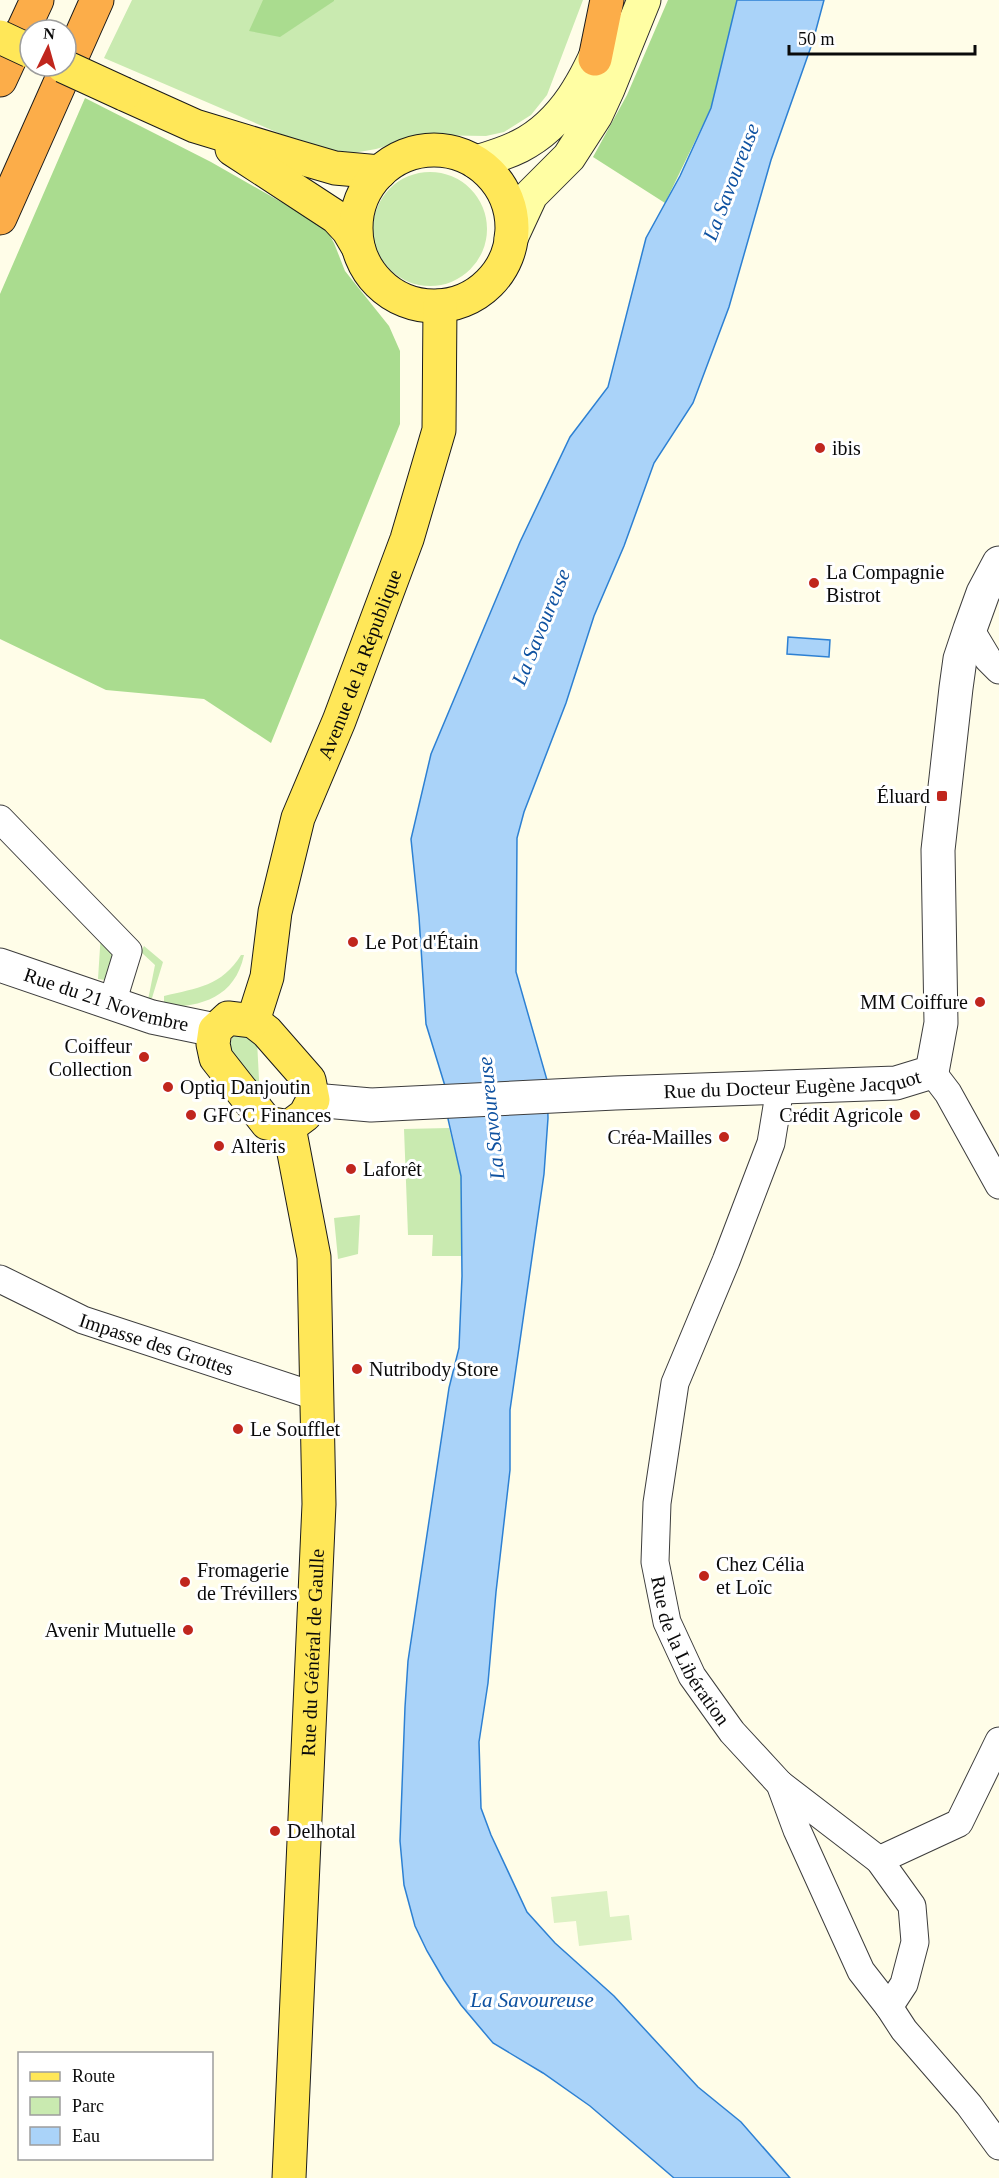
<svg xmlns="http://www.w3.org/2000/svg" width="999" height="2178" viewBox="0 0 999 2178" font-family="'Times New Roman',serif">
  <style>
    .green { fill: #c9eab0 }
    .forest { fill: #aadc8f }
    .pitch { fill: #dcf1c3 }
    .water { fill: #aad3f9; stroke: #2d80d3; stroke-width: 1.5 }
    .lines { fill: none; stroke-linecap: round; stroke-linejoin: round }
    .minor-casing { stroke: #3d3d3d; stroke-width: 29 }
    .tertiary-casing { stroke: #3d3d3d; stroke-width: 35 }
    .secondary-casing { stroke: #2c2c2c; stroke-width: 35 }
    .primary-casing { stroke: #1b1b1b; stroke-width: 35 }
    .motorway-casing { stroke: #1b1b1b; stroke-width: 35 }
    .minor { stroke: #fff; stroke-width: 27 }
    .tertiary { stroke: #fff; stroke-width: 33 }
    .secondary { stroke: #fffea3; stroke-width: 33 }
    .primary { stroke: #ffe758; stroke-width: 33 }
    .motorway { stroke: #fcad49; stroke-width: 33 }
    .primary-bridge-casing { stroke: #1b1b1b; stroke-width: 35; stroke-linecap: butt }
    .primary-bridge { stroke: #ffe758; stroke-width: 33 }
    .poi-dot { fill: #c0261d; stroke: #fff; stroke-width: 2 }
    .labels { text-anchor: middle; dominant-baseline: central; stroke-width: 6; stroke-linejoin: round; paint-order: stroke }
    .poi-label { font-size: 20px; fill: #0a0a0a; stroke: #fff; text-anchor: start }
    .street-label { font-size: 20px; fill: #0a0a0a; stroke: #fff }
    .water-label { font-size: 21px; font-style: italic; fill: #0f52a1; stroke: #fff }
  </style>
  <rect width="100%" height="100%" fill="#fffde8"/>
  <!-- green -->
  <path class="green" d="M 132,0 L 583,0 L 547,95 L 531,115 L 504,132 L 486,136 L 423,135 L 376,149 L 348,154 L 323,152 L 104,58 Z
    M373 229a57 57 0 1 1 114 0a57 57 0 1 1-114 0Z
    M 101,932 L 116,959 L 105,980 L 98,979 Z
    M 144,946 L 163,962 L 152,998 L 148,1000 L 155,965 L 141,952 Z
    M 241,955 L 244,955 C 235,997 202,1007 164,1007 L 164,996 C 197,988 222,986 241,955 Z
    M 241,1032 L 257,1041 L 260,1098 C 249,1082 221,1055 234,1034 Z
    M 449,1128 L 461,1176 L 462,1256 L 432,1256 L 433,1235 L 408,1235 L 404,1129 Z
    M 360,1215 L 358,1254 L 338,1259 L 334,1218 Z"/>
  <!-- forest -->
  <path class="forest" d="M 263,0 L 334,0 L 334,1 L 280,37 L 249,31 Z
    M 668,0 L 737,0 L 711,108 L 665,203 L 593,157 L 627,95 Z
    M 85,98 L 211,162 L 325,227 L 334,243 L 345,271 L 389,326 L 400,351 L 400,424 L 271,743 L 204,699 L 106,690 L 0,639 L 0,294 Z"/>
  <!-- pitch -->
  <path class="pitch" d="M 607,1891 L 610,1917 L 629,1915 L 632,1940 L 579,1946 L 576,1921 L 554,1923 L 551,1897 Z"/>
  <!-- water -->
  <path class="water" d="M 737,0 L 824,0 L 813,41 L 771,160 L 729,307 L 693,403 L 654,463 L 624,546 L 594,616 L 566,703 L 524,812 L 517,838 L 516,972 L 547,1080 L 548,1118 L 544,1174 L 510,1410 L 510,1470 L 496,1592 L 488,1683 L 479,1742 L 481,1808 L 491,1835 L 527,1912 L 555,1943 L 614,1996 L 698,2087 L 741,2122 L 790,2178 L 674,2178 L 590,2106 L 543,2073 L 493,2043 L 461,2005 L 444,1980 L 427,1951 L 415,1926 L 404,1885 L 400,1841 L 405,1707 L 408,1661 L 449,1388 L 459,1348 L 462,1276 L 461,1176 L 448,1119 L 445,1086 L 426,1024 L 419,917 L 411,839 L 431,754 L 520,542 L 570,437 L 608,387 L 646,238 L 680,176 L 711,108 Z
    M 788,637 L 830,640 L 829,657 L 787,654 Z"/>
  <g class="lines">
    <!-- minor casing -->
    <g class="minor-casing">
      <g id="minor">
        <path d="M 970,629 L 988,659 L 999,670"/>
        <path d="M 0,819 L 128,951 L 112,1003"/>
        <path d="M 932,1072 L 948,1093 L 999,1185"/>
        <path id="s1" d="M 780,1088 L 771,1143 L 726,1261 L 675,1383 L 657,1503 L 655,1562 L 667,1622 L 692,1676 L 732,1732 L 780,1784 L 797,1830 L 861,1971 L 889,2007 L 904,2030 L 969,2105 L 999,2146"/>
        <path id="s2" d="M 0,1279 L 83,1320 L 318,1397"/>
        <path d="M 780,1784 L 879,1860 L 912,1906 L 915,1942 L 904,1984 L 889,2007"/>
        <path d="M 879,1860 L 959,1823 L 999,1741"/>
      </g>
    </g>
    <!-- tertiary casing -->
    <g class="tertiary-casing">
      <g id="tertiary">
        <path id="s3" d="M 0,965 L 152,1017 L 215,1030"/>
        <path id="s4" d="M 313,1100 L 371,1105 L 615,1093 L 896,1083 L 932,1072 L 941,1023 L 938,850 L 956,688 L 960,659 L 970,629 L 983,593 L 999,563"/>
      </g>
    </g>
    <!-- secondary casing -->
    <g class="secondary-casing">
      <path id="secondary" d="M 476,162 C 490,158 506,153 520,146 C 565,123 588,77 606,32
        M 511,238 L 531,195 L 569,157 L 596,115 L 608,89 L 644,0"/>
    </g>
    <!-- primary casing -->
    <g class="primary-casing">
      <g id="primary">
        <path d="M 124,94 L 195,126 L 294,156 L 335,168 L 380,172"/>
        <path d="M 232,149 L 336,217 L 348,230 L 358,247"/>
        <circle cx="434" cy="228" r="78"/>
        <path d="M 228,1018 L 253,1021 L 267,1032 L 309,1080 L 313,1100 L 305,1115 L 289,1127 L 267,1123 L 216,1058 L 213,1044 L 215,1030 Z"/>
        <path id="s5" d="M 253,1021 L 267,977 L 275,912 L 298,818 L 339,721 L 407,539 L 439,430 L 440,306"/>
        <path id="s6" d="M 289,2178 L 319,1504 L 314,1257 L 289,1127"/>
      </g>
    </g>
    <!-- motorway casing -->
    <g class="motorway-casing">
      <path id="motorway" d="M 595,59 L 607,0
        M 0,80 L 37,0
        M 0,218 L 97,0"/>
    </g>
    <!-- minor -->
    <use href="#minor" class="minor"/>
    <!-- tertiary -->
    <use href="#tertiary" class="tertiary"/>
    <!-- secondary -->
    <use href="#secondary" class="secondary"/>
    <!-- primary -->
    <use href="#primary" class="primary"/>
    <!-- motorway -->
    <use href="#motorway" class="motorway"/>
    <!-- primary-bridge casing -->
    <g class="primary-bridge-casing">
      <path id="primary-bridge" d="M 0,37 L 30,51
        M 63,66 L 124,94"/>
    </g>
    <!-- primary-bridge -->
    <use href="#primary-bridge" class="primary-bridge"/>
  </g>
  <!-- markers -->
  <g class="poi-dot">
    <circle cx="820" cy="448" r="6"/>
    <circle cx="814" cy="583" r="6"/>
    <rect x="936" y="790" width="12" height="12" rx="3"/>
    <circle cx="353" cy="942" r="6"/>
    <circle cx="980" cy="1002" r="6"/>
    <circle cx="144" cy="1057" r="6"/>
    <circle cx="168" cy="1087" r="6"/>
    <circle cx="191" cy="1115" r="6"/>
    <circle cx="915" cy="1115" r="6"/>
    <circle cx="724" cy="1137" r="6"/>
    <circle cx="219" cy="1146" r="6"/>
    <circle cx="351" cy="1169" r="6"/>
    <circle cx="357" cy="1369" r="6"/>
    <circle cx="238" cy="1429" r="6"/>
    <circle cx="704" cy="1576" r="6"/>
    <circle cx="185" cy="1582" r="6"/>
    <circle cx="188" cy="1630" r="6"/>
    <circle cx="275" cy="1831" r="6"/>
  </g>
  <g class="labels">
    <!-- poi labels -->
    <g class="poi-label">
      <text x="832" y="448">ibis</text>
      <text x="826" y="572">La Compagnie<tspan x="826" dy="23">Bistrot</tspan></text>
      <text x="930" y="796" text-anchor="end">Éluard</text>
      <text x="365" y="942">Le Pot d'Étain</text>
      <text x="968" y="1002" text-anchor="end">MM Coiffure</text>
      <text x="132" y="1046" text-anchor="end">Coiffeur<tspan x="132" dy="23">Collection</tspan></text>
      <text x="180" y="1087">Optiq Danjoutin</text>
      <text x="203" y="1115">GFCC Finances</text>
      <text x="903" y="1115" text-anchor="end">Crédit Agricole</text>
      <text x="712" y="1137" text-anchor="end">Créa-Mailles</text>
      <text x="231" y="1146">Alteris</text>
      <text x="363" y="1169">Laforêt</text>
      <text x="369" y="1369">Nutribody Store</text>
      <text x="250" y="1429">Le Soufflet</text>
      <text x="716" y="1564">Chez Célia<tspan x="716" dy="23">et Loïc</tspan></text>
      <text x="197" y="1570">Fromagerie<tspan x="197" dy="23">de Trévillers</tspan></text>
      <text x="176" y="1630" text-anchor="end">Avenir Mutuelle</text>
      <text x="287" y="1831">Delhotal</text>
    </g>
    <!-- street labels -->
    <g class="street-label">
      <text stroke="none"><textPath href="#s5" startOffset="374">Avenue de la République</textPath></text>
      <text stroke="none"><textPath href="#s3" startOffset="112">Rue du 21 Novembre</textPath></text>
      <text stroke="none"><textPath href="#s4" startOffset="480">Rue du Docteur Eugène Jacquot</textPath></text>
      <text stroke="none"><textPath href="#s2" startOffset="170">Impasse des Grottes</textPath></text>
      <text stroke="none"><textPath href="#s1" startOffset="591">Rue de la Libération</textPath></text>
      <text stroke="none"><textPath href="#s6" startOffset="526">Rue du Général de Gaulle</textPath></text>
    </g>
    <!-- water labels -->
    <g class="water-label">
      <text transform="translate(731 182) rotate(-69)">La Savoureuse</text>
      <text transform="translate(541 627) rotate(-68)">La Savoureuse</text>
      <text transform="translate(491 1118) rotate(-96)">La Savoureuse</text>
      <text x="532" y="2000">La Savoureuse</text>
    </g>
  </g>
  <!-- legend -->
  <rect x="18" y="2052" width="195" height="108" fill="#ffffff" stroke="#9d9d9d" stroke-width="1.5"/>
  <rect x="30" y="2072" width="30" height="9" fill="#ffe758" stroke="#9d9d9d" stroke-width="1.5"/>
  <text x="72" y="2082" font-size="18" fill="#0a0a0a">Route</text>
  <rect x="30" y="2097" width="30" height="18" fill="#c9eab0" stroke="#9d9d9d" stroke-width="1.5"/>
  <text x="72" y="2112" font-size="18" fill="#0a0a0a">Parc</text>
  <rect x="30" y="2127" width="30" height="18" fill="#aad3f9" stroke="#9d9d9d" stroke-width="1.5"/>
  <text x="72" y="2142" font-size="18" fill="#0a0a0a">Eau</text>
  <!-- north arrow -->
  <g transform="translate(48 48) rotate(5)"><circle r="28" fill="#ffffff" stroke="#9d9d9d" stroke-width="1.5"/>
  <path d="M0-4.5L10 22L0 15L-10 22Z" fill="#c0261d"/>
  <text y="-9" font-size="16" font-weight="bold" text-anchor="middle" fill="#0a0a0a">N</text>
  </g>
  <!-- scale -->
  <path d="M789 45v9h186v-9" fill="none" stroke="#0a0a0a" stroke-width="3"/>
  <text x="798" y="45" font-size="18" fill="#0a0a0a" stroke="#ffffff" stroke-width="4.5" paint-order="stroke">50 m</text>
</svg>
